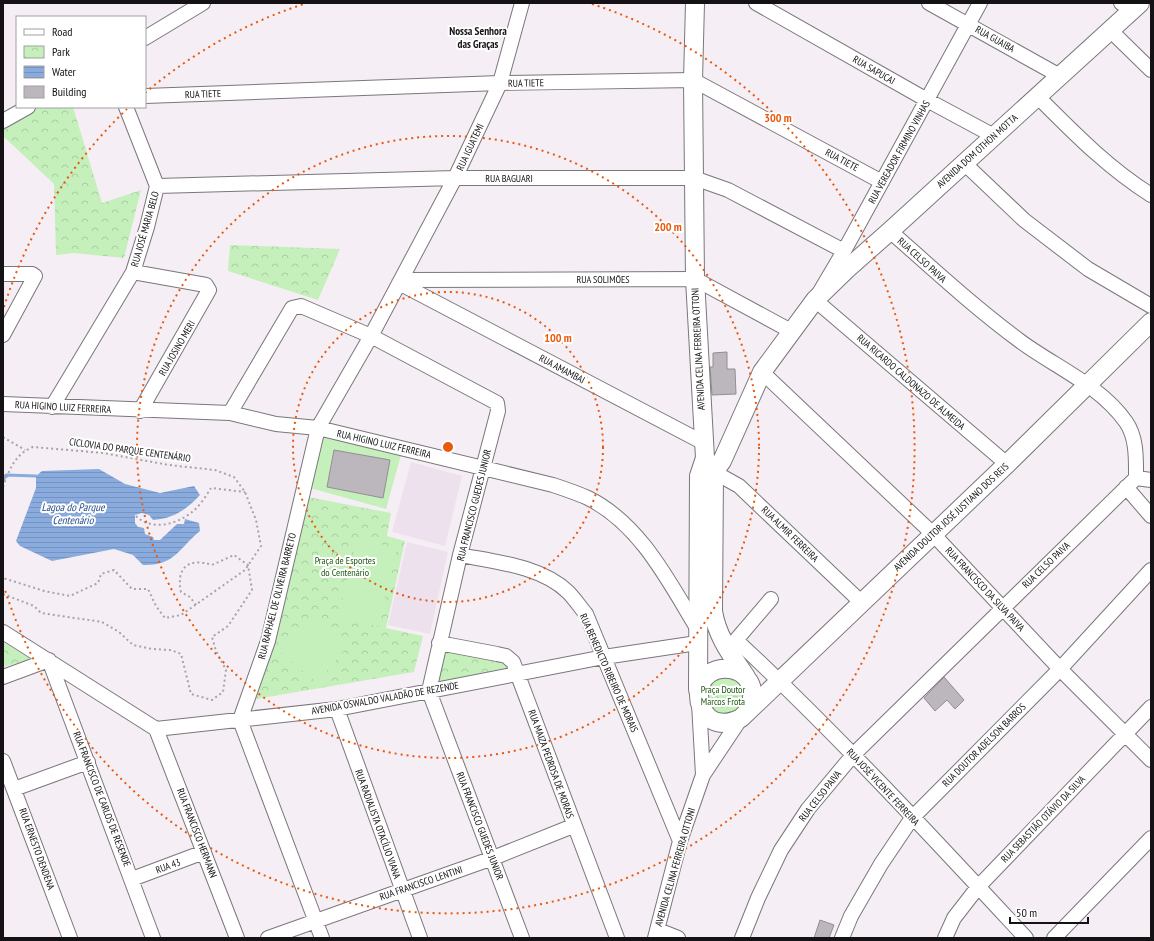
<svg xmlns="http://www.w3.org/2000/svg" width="1154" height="941" viewBox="0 0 1154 941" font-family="'PT Sans Narrow',sans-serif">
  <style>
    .built { fill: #ede1ed }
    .park { fill: url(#park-crowns) }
    .pitch { fill: #c5f0bc }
    .water { fill: url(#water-rules) }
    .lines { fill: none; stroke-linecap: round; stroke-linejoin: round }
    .stream { stroke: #8aabde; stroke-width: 3 }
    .building { fill: #bcb7bc; stroke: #938e93 }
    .minor-casing { stroke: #7b767b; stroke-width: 16 }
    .major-casing { stroke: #7b767b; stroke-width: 20 }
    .path { stroke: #a7a3a7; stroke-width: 2; stroke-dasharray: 2 3; stroke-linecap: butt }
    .minor { stroke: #fff; stroke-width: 14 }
    .major { stroke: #fff; stroke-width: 18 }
    .ring { fill: none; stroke: #e8590c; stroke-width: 2; stroke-dasharray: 2 4 }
    .labels { text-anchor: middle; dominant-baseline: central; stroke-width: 4; stroke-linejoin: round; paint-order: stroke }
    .street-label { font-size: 10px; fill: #141214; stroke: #fff }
    .park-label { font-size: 10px; fill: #1d530f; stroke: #fff }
    .neighbourhood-label { font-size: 11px; font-weight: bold; fill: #141214; stroke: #fff }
    .water-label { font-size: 11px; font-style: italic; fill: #254e8c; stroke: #fff }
    .centre { fill: #e8590c; stroke: #fff; stroke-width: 2 }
    .ring-label { font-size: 12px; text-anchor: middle; font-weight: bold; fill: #e8590c; stroke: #fff; stroke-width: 4; stroke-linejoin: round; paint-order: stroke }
  </style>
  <defs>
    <pattern id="park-crowns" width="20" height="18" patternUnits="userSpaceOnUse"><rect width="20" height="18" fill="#c5f0bc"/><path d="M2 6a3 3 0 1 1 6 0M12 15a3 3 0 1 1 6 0" fill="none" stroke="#a8cda1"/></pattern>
    <pattern id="water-rules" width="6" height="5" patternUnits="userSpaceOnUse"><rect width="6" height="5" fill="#8aabde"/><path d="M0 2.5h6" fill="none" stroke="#7692be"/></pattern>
  </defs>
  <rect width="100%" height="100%" fill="#f5eff5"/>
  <!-- built -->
  <path class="built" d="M 411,462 L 462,476 L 445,546 L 392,532 Z
    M 407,542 L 448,552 L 430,634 L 388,625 Z"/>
  <!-- park -->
  <path class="park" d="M 35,107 L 73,107 L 102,203 L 141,190 L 124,258 L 74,253 L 56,255 L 54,184 L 3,136 L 3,126 Z
    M 230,245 L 340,249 L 318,300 L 228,271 Z
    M 308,497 L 391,513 L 387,536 L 405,541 L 386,628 L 423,636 L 414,672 L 256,699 L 282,606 Z
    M 3,642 L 31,659 L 3,667 Z
    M 443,646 L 496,659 L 515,673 L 433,688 Z
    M 733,674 L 746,694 L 739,712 L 731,714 L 712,714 L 700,686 L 707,679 Z"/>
  <!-- pitch -->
  <path class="pitch" d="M 323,435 L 401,455 L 386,509 L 310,488 Z
    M 357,538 L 397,549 L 378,626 L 338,618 Z
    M 312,617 L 347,647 L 317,683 L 281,652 Z"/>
  <!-- water -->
  <path class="water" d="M 99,469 L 125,484 L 160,493 L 194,486 L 200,495 C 187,509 173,519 153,520 L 149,515 L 142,513 L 135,515 L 135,523 L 138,527 L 144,528 L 145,534 L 153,537 L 154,540 L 160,540 L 177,524 L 184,524 L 185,519 L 199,523 L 200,531 C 179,548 175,566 143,565 L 133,555 L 114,549 L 52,561 L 20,546 L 16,541 L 36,488 L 36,476 L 42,471 Z"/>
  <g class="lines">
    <!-- stream -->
    <path class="stream" d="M 3,481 L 6,475 L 36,476"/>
  </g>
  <!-- building -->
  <path class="building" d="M 727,352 L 727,369 L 735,369 L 736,394 L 712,395 L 710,367 L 713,367 L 713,353 Z
    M 334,450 L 390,460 L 383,498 L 327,487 Z
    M 944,677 L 964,700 L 955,709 L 947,700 L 935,711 L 924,698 Z
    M 820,920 L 834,925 L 829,938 L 814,938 Z"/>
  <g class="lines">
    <!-- minor casing -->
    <g class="minor-casing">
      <path id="minor" d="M 756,3 L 927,100 L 994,136
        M 929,3 L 1060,76
        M 980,3 L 844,251 L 815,300 L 1007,464
        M 1121,3 L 1133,10
        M 1110,30 L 1151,70
        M 145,38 L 203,3
        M 145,96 L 500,83 L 693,80 L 882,182
        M 1038,97 C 1074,133 1108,168 1151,195
        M 3,121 L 28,107
        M 964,163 L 1024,220 L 1088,269 L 1151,306
        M 157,186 L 455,178 L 694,178 L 728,190 L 844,251
        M 133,272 L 206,285 L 209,290 L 140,411
        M 3,274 L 32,274 L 35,276 L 3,335
        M 401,280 L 695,279 L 791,331
        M 399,283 L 704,443
        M 762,372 L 933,534 L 1060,669 L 1151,760
        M 3,404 L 230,413 L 276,424 L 318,428 L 553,485 C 565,489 577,493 588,498 C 640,524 668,580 697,628
        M 52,407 L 133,272 L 147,227 L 157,186 L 126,107
        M 230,413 L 292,308 L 301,306 L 371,336 L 497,403 L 498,411 L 460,555 L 429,691 L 522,938
        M 714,472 L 739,486 L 861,602
        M 1136,478 L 1151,480
        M 1126,487 L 1151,516
        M 460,555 C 496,562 541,566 568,592 C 575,599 580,607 586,614 L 680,841
        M 3,632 L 156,729 L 337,709 L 604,657 L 697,643
        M 736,640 C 837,734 932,837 1026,938
        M 439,643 L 497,654 L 506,656 L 513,662 L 617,938
        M 731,646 L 771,599
        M 3,677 L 49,660 L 153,938
        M 337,709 L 420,938
        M 156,729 L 237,938
        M 3,761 L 70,938
        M 703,775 L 741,718
        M 14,789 L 88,762
        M 132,879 L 204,852
        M 658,930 L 678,938
        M 268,938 L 493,858 L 573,826
        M 322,938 L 240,720 L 268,641 L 318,428 L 371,336 L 455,178 L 500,83 L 522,3
        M 655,938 L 680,841 L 703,775 L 699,703
        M 742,938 L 758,898 L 781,850 L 808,809 L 853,755 L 1136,478 C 1136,459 1137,438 1126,422 C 1100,385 1055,367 1020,341 C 974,307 933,269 890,231
        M 842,938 L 851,916 L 881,864 L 912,818 L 1060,669 L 1151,570
        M 945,938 L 954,918 L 978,887 L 1151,707
        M 1054,938 L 1151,838"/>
    </g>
    <!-- major casing -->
    <g class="major-casing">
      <path id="major" d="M 695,3 L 693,80 L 695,279 L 705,458 L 699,476 L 698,690
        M 708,462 L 714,472 L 713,611 C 717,637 732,656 746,677
        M 699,476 L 714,472 L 722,461 L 762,372 L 815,300 L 847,269 L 890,231 L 1140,3
        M 749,710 C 768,662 698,654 699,696 C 699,705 703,712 709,718 C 719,726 731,723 741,718 L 1007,464 L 1151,322"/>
    </g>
    <!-- path -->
    <path class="path" d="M 3,437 L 25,450
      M 3,487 C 9,470 15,454 33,447 L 103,453 L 169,465 L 215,470 L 234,477 L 245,492 L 256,520 L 261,546 L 245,570 L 181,615 L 165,618 L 156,606 L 148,589 L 132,589 L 114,570 L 101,574 L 98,583 L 70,596 L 44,591 L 3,578
      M 136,516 C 151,531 176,525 192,512 C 199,507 206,496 211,488 L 245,492
      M 3,594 L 34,606 L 41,613 L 102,622 L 119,632 L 133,645 L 152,649 L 171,650 L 181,654 L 191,694 L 212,700 L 223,692 L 226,670 L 216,651 L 212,637 L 228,626 L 252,590 L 248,565 L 234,555 L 212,565 C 188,557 176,568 181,592 L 190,597 L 196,605"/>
    <!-- minor -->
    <use href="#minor" class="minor"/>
    <!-- major -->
    <use href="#major" class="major"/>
  </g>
  <!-- distance rings -->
  <g class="ring">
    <circle cx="448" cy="447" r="155"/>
    <circle cx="448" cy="447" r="311"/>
    <path d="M4 307A466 466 0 0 1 127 109M145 93A466 466 0 0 1 304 4M592 4A466 466 0 1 1 4 587"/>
  </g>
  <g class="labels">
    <!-- street labels -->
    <g class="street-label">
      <text transform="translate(995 39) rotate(29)">RUA GUAIBA</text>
      <text transform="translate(874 70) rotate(30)">RUA SAPUCAI</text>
      <text transform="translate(526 83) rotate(-1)">RUA TIETE</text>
      <text transform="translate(203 94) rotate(-2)">RUA TIETE</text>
      <text transform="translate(470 147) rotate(-65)">RUA IGUATEMI</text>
      <text transform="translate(977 151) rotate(-42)">AVENIDA DOM OTHON MOTTA</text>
      <text transform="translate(899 152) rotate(-61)">RUA VEREADOR FIRMINO VINHAS</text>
      <text transform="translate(842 160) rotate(28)">RUA TIETE</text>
      <text x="509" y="178">RUA BAGUARI</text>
      <text transform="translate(145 229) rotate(-74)">RUA JOSÉ MARIA BELO</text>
      <text transform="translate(922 260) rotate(42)">RUA CELSO PAIVA</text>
      <text x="603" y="279">RUA SOLIMÕES</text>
      <text transform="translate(177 348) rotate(-60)">RUA JOSINO MERI</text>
      <text transform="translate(698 349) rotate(-93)">AVENIDA CELINA FERREIRA OTTONI</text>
      <text transform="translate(562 369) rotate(28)">RUA AMAMBAI</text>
      <text transform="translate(911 382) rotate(41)">RUA RICARDO CALDONAZO DE ALMEIDA</text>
      <text transform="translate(63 407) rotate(3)">RUA HIGINO LUIZ FERREIRA</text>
      <text transform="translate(384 444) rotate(13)">RUA HIGINO LUIZ FERREIRA</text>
      <text transform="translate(130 450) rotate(8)">CICLOVIA DO PARQUE CENTENÁRIO</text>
      <text transform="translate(474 505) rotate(-76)">RUA FRANCISCO GUEDES JUNIOR</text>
      <text transform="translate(951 517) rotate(-43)">AVENIDA DOUTOR JOSÉ JUSTIANO DOS REIS</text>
      <text transform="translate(790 534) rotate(44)">RUA ALMIR FERREIRA</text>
      <text transform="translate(1046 565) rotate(-44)">RUA CELSO PAIVA</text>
      <text transform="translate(985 589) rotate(47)">RUA FRANCISCO DA SILVA PAIVA</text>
      <text transform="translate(277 596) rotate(-76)">RUA RAPHAEL DE OLIVEIRA BARRETO</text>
      <text transform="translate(609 673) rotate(66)">RUA BENEDICTO RIBEIRO DE MORAIS</text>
      <text transform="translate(385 698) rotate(-10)">AVENIDA OSWALDO VALADÃO DE REZENDE</text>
      <text transform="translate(984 745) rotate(-45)">RUA DOUTOR ADELSON BARROS</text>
      <text transform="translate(551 764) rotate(70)">RUA MAIZA PEDROSA DE MORAIS</text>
      <text transform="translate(883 787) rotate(47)">RUA JOSÉ VICENTE FERREIRA</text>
      <text transform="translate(820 796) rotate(-52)">RUA CELSO PAIVA</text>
      <text transform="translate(102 799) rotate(69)">RUA FRANCISCO DE CARLOS DE RESENDE</text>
      <text transform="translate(1043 819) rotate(-46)">RUA SEBASTIÃO OTÁVIO DA SILVA</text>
      <text transform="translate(378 824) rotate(70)">RUA RADIALISTA OTACÍLIO VIANA</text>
      <text transform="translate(480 826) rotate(69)">RUA FRANCISCO GUEDES JUNIOR</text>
      <text transform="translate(197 833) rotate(69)">RUA FRANCISCO HERMANN</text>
      <text transform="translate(37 849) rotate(70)">RUA ERNESTO DENDENA</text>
      <text transform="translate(168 866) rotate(-20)">RUA 43</text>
      <text transform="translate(675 867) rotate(-74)">AVENIDA CELINA FERREIRA OTTONI</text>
      <text transform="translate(421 883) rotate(-19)">RUA FRANCISCO LENTINI</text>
    </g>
    <!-- park labels -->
    <g class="park-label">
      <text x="345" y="560">Praça de Esportes<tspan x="345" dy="12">do Centenário</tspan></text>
      <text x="723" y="689">Praça Doutor<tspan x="723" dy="12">Marcos Frota</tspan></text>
    </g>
    <!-- neighbourhood labels -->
    <g class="neighbourhood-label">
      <text x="478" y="31">Nossa Senhora<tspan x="478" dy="13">das Graças</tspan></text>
    </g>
    <!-- water labels -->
    <g class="water-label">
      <text x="73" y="507">Lagoa do Parque<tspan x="73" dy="13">Centenário</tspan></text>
    </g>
  </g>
  <circle cx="448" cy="447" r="6" class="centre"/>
  <g class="ring-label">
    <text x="778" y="122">300 m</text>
    <text x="668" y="231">200 m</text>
    <text x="558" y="342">100 m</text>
  </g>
  <!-- border -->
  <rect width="1154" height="941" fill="none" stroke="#141214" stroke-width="8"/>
  <!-- legend -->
  <rect x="16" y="16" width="130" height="92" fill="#ffffff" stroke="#a1a0a1"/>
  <rect x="24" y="29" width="20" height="6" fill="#ffffff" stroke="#a1a0a1"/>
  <text x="52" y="36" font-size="12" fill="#141214">Road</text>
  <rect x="24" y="46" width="20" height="12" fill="url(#park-crowns)" stroke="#a1a0a1"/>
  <text x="52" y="56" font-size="12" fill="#141214">Park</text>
  <rect x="24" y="66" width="20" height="12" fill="url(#water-rules)" stroke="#a1a0a1"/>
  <text x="52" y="76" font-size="12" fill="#141214">Water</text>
  <rect x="24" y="86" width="20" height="12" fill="#bcb7bc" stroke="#a1a0a1"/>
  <text x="52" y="96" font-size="12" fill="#141214">Building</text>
  <!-- scale -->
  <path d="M1010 917v6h78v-6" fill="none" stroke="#141214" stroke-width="2"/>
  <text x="1016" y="917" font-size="12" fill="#141214" stroke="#ffffff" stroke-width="3" paint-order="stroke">50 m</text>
</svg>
